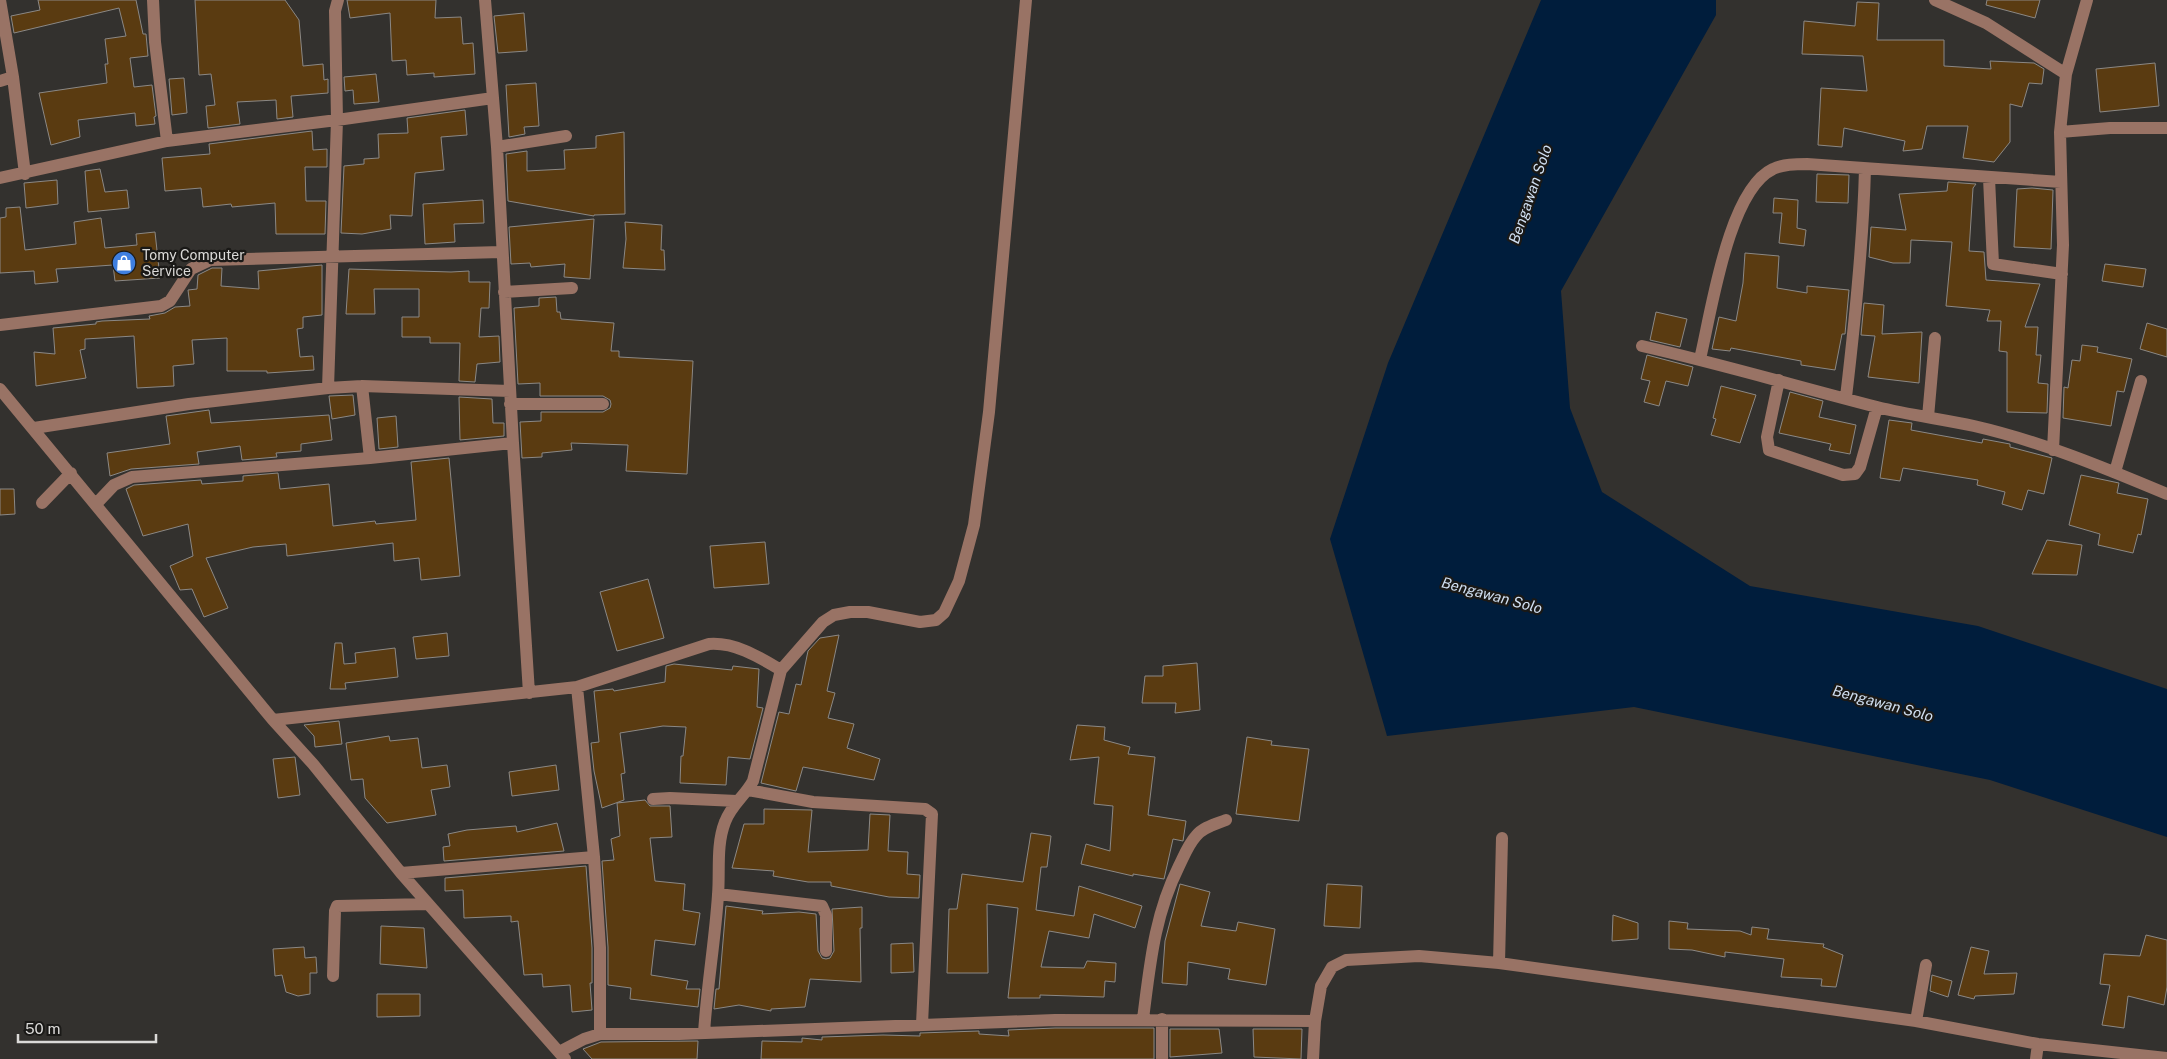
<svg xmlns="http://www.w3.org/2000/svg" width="2167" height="1059" viewBox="0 0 2167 1059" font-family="'Public Sans',sans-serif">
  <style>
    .water { fill: #001d3c }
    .building { fill: #5a3b11; stroke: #8b8885 }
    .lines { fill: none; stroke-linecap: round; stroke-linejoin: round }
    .minor { stroke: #997365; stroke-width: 12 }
    .labels { text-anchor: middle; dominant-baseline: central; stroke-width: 4.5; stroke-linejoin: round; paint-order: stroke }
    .poi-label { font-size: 14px; fill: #dbdad8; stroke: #1a1917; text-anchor: start }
    .water-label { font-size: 15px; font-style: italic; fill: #d0dff1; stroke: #1a1917 }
  </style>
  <rect width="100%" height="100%" fill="#33312e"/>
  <!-- water -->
  <path class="water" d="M 1541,0 L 1716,0 L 1716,15 L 1561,291 L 1570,408 L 1602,492 L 1750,586 L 1978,626 L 2167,689 L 2167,837 L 1990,780 L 1634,707 L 1387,736 L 1330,539 L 1388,363 Z"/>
  <!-- building -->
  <path class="building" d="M 38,0 L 136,0 L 143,34 L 146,34 L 148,56 L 130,58 L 134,87 L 152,85 L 156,116 L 154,117 L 155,124 L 136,126 L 135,113 L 78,120 L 80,137 L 51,145 L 39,93 L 107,83 L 105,64 L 108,64 L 105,39 L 126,36 L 119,8 L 14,33 L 11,16 L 40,10 Z
    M 195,0 L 285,0 L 299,20 L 303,66 L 323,64 L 324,80 L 328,79 L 328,93 L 291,96 L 293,117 L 277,119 L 276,100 L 237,102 L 240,124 L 208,128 L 206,106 L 215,105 L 211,74 L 199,75 Z
    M 347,0 L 436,0 L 435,18 L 461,17 L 463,44 L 473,43 L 475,74 L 434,77 L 434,73 L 407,75 L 406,60 L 392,61 L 390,13 L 350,18 Z
    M 1987,0 L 2040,0 L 2035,18 L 1986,5 Z
    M 1857,2 L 1879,3 L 1877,40 L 1944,40 L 1944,66 L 1991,69 L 1990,61 L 2034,63 L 2044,69 L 2042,84 L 2029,83 L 2022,107 L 2010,104 L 2010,142 L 1994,162 L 1963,158 L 1968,126 L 1927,126 L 1922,149 L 1903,151 L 1905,141 L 1844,128 L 1842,147 L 1818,145 L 1821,88 L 1867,91 L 1863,56 L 1802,54 L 1804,21 L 1855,26 Z
    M 524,13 L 527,51 L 498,53 L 494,16 Z
    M 2155,63 L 2159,106 L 2100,112 L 2096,69 Z
    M 376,74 L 379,102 L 354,104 L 353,90 L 345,91 L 344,77 Z
    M 184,78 L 187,113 L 172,115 L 169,79 Z
    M 536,83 L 539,126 L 524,127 L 525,134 L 509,137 L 506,85 Z
    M 465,110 L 467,135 L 441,137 L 444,170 L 415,173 L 412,216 L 390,215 L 391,229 L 362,234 L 341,233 L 344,166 L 364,164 L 364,159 L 379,158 L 378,134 L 408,133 L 407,118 Z
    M 312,131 L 313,150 L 327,149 L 327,167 L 305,167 L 306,201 L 326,201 L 325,234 L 276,234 L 275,203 L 232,207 L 231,204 L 203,207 L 201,188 L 165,191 L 162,158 L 210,154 L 209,144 Z
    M 624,132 L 625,214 L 594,215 L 594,216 L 508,201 L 506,154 L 527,151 L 527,171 L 565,169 L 564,150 L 596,148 L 596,136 Z
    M 100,169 L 105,192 L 127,190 L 129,208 L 88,212 L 85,171 Z
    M 1817,174 L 1849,175 L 1848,203 L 1816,202 Z
    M 57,180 L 58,204 L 26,208 L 24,183 Z
    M 1948,182 L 1976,184 L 1973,188 L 1969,251 L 1984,252 L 1986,280 L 2040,284 L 2025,327 L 2038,327 L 2036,355 L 2041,355 L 2038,383 L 2048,384 L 2047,413 L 2007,412 L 2007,352 L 1999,351 L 2001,321 L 1987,321 L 1990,310 L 1946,306 L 1952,242 L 1911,240 L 1910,263 L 1893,263 L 1869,257 L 1871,227 L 1906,230 L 1899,194 L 1947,191 Z
    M 2032,188 L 2053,190 L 2051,249 L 2014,247 L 2017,189 Z
    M 1774,198 L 1798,200 L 1797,228 L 1806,230 L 1804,246 L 1779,243 L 1782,213 L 1773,213 Z
    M 483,200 L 484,223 L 454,224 L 455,242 L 425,244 L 423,204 Z
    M 20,207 L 25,250 L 76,244 L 74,222 L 101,218 L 105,248 L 137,245 L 136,234 L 155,232 L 160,278 L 115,281 L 113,265 L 56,269 L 58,282 L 35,284 L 34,271 L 0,273 L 0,218 L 6,217 L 6,208 Z
    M 594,219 L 590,279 L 564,277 L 565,264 L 531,267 L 530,263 L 511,264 L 509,227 Z
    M 625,222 L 662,225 L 661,250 L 664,250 L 665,270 L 623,268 L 626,239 Z
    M 1745,253 L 1779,256 L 1777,288 L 1807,293 L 1807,286 L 1849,290 L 1845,334 L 1842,334 L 1835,370 L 1801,365 L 1801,361 L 1731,348 L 1730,351 L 1712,349 L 1719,317 L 1736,321 L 1743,283 Z
    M 2105,264 L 2146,269 L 2143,287 L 2102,281 Z
    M 322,265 L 322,315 L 303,317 L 303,328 L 297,329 L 300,357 L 313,356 L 314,370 L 267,373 L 267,371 L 227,371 L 227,338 L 192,340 L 194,364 L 173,366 L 174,386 L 137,388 L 134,336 L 85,339 L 85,349 L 80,350 L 86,378 L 36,386 L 34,352 L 55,354 L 53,328 L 96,324 L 96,322 L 102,321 L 150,319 L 149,316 L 165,313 L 175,307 L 190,306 L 188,290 L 197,289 L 198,275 L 212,268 L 222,268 L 221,286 L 259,289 L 258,271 Z
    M 349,269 L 451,272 L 469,271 L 469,282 L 490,282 L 489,308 L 481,308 L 479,337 L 499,336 L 500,362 L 477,364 L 475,382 L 459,381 L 460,343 L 430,343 L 430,337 L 402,337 L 402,317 L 419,317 L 419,289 L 374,289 L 375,314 L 346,314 Z
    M 556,297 L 557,312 L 560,312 L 561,319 L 614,323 L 611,351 L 619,351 L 619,357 L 693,361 L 687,474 L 626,471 L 628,445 L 571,443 L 572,450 L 542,453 L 542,457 L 522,458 L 520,422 L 541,421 L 541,412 L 603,412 L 610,408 L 611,404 L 610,400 L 603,396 L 540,396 L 540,383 L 518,384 L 514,308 L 539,306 L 539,298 Z
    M 1864,303 L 1884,305 L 1882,334 L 1922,332 L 1919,383 L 1868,377 L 1875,336 L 1861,335 Z
    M 1656,312 L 1687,319 L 1680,347 L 1650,340 Z
    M 2147,323 L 2167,329 L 2167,357 L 2140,349 Z
    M 2082,345 L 2098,347 L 2097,352 L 2132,359 L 2124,392 L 2117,391 L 2111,426 L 2063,418 L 2064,387 L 2068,388 L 2072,360 L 2080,361 Z
    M 1647,355 L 1693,367 L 1688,386 L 1666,381 L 1659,406 L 1644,402 L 1650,381 L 1641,379 Z
    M 1721,386 L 1756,395 L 1740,443 L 1711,435 L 1716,419 L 1713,418 Z
    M 1790,392 L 1823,401 L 1819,417 L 1856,425 L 1850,454 L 1829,450 L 1831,444 L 1779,433 Z
    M 353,395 L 355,415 L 332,419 L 329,396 Z
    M 459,397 L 492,399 L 493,423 L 504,423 L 504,436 L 460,440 Z
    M 209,410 L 211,423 L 329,415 L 332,440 L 301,444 L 301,451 L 276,453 L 277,457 L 242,460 L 240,446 L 197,452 L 199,464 L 131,469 L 110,476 L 107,453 L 170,444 L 166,416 Z
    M 396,416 L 398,447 L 379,449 L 377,418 Z
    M 1889,420 L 1912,423 L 1911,430 L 1982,443 L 1983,439 L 2010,444 L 2010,447 L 2052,458 L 2044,494 L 2028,490 L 2022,510 L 2002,504 L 2005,492 L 1977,485 L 1978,480 L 1903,468 L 1900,481 L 1880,478 Z
    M 449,458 L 460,576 L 421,580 L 419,558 L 394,561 L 393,543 L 287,556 L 286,544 L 253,547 L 206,558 L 228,608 L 204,617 L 192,589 L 180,590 L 170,566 L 193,556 L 188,524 L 143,536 L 126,489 L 134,485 L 201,480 L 202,484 L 243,481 L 243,476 L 278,473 L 280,489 L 329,484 L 333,526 L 375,521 L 376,524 L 416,520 L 411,462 Z
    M 2081,475 L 2119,483 L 2117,493 L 2148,499 L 2141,535 L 2138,534 L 2133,553 L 2098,545 L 2100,534 L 2069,525 Z
    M 0,489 L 14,489 L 15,514 L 0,515 Z
    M 2047,540 L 2082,545 L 2077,575 L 2032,574 Z
    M 765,542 L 769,584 L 714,588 L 710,546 Z
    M 648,579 L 664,638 L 617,651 L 600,592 Z
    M 447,633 L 449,656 L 416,659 L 413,637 Z
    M 839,635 L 827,691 L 835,693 L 828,718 L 854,724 L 847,748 L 880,759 L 874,780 L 803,767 L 796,791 L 761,783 L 779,712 L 789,714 L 796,684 L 801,685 L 808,651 L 820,638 Z
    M 335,643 L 342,643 L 344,664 L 356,663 L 355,653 L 395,648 L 398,677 L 345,683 L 346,689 L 330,689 Z
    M 1197,663 L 1200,710 L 1175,713 L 1176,703 L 1142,703 L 1145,676 L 1163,676 L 1163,666 Z
    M 674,664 L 732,670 L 733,666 L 759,669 L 757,707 L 763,708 L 750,759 L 728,757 L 726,785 L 680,783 L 681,756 L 683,756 L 686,727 L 663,726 L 620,733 L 625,773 L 621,774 L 624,800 L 602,808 L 594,771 L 591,743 L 599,742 L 594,691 L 613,689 L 614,691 L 665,682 L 666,666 Z
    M 339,721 L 342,744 L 315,747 L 314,736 L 304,725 Z
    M 1077,725 L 1105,727 L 1104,740 L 1130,747 L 1128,754 L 1155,757 L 1148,815 L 1186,821 L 1183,841 L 1173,839 L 1164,879 L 1133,874 L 1133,876 L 1081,864 L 1086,844 L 1110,851 L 1113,806 L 1094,804 L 1099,757 L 1070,760 Z
    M 389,736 L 390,741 L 418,738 L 422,768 L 447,765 L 450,787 L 431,790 L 436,815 L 387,823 L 365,798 L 363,779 L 351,780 L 346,743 Z
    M 1247,737 L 1272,741 L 1271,745 L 1309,749 L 1299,821 L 1236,814 Z
    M 295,757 L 300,795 L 278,798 L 273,759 Z
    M 556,765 L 559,790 L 512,796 L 509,772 Z
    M 645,800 L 650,806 L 670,806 L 672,837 L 650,838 L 655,881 L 685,884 L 683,910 L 700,913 L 695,945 L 655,940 L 651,975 L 688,981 L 686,989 L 700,989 L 698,1007 L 630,999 L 631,988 L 608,985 L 608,947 L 602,861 L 614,860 L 611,839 L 620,836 L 617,803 Z
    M 764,809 L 812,810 L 808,852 L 868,850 L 870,814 L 890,815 L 888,851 L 908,852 L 907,874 L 920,875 L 919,898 L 889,897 L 831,886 L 831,882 L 808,882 L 773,876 L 774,871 L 732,868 L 744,824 L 764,824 Z
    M 557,823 L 564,851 L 444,861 L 443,847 L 450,846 L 448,834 L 467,830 L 516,826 L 517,832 Z
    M 1031,833 L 1051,836 L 1047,867 L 1041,867 L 1036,910 L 1074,916 L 1079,886 L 1142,906 L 1135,928 L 1094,914 L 1089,938 L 1049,931 L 1041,967 L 1084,968 L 1087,961 L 1116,963 L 1115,982 L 1105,981 L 1104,997 L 1040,995 L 1040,998 L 1008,998 L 1018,908 L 987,904 L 988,973 L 947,973 L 949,909 L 957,909 L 962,874 L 1023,882 Z
    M 586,866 L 592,948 L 592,983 L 590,983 L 592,1010 L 572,1012 L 570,985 L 543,987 L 542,974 L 524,975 L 518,921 L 511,922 L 511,916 L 464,918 L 463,890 L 445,891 L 445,878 Z
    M 1180,884 L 1210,892 L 1201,926 L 1236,931 L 1238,922 L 1275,929 L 1266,985 L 1228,979 L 1230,969 L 1188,962 L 1187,985 L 1162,983 L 1165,941 Z
    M 1327,884 L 1362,886 L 1360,928 L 1324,926 Z
    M 726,906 L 763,911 L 762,914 L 799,912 L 816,914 L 818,951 L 822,958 L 826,959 L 830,958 L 834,951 L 832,909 L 862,907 L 862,928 L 860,928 L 861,982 L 810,979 L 805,1007 L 771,1009 L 771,1011 L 739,1005 L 714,1009 L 716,989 L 719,989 Z
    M 1613,915 L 1638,923 L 1638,939 L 1612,941 Z
    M 1669,921 L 1688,923 L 1687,929 L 1740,931 L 1751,935 L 1752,927 L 1769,929 L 1767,939 L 1824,944 L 1823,947 L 1843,955 L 1836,987 L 1821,986 L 1822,979 L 1781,977 L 1784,959 L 1725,952 L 1725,957 L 1692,950 L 1669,949 Z
    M 381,926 L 424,928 L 427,968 L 380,964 Z
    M 2146,935 L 2167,940 L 2167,987 L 2164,1005 L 2128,996 L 2124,1028 L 2102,1025 L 2110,985 L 2100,984 L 2104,954 L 2140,956 Z
    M 913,943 L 914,972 L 891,973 L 891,944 Z
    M 304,947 L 305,958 L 316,957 L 317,973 L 310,973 L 310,994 L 298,996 L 286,992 L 282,975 L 275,976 L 273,949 Z
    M 1971,947 L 1989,951 L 1984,974 L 2017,973 L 2014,994 L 1975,996 L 1974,999 L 1958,995 Z
    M 1932,975 L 1952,981 L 1948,997 L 1930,991 Z
    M 377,994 L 420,994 L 420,1016 L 377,1017 Z
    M 1055,1028 L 1154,1028 L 1154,1059 L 761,1059 L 762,1041 L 802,1042 L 802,1038 L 822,1040 L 822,1037 L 883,1035 L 920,1036 L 920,1033 L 979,1031 L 979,1034 L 1009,1036 L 1008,1030 Z
    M 1170,1029 L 1219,1029 L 1222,1053 L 1170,1057 Z
    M 1253,1029 L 1302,1029 L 1301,1059 L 1254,1057 Z
    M 698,1041 L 697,1059 L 592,1059 L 583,1049 L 601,1042 Z"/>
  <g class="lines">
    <!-- minor -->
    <path class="minor" d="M 0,0 L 13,77 L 25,174
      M 153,0 L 155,42 L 167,141
      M 1935,0 L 1986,23 L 2066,74
      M 0,81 L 13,77
      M 2060,132 L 2066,74 L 2087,0
      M 497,147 L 566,136
      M 0,178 L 167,141 L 337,120 L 493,98
      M 1989,178 L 1993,264 L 2062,274
      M 504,292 L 572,288
      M 0,325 L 161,306 L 170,301 L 191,269 L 210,260 L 501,252
      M 1642,346 C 1721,364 1799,387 1877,407 C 1909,415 1942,419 1974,426 C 2040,441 2105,468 2167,494
      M 1700,359 C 1711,314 1728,190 1773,169 C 1783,164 1796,164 1807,164 L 2061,182
      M 1779,380 L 1767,437 L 1769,450 L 1843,475 L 1855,474 L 1860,467 L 1877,407
      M 362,386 L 370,458
      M 328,388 L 337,120 L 335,11 L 338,0
      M 0,389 L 273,720 L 313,764 L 401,873 L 565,1059
      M 1846,397 C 1855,321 1863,246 1865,169
      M 510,404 L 603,404
      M 1928,417 L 1935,338
      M 34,428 L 189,404 L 328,388 L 362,386 L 510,391
      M 513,443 L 529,693
      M 2053,450 L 2063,245 L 2060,132 L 2110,128 L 2167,128
      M 2115,472 L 2141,381
      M 42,503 L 71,473
      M 96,504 L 114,485 L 132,477 L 370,458 L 513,443 L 497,147 L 485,0
      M 577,687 L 594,857 L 600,948 L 600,1034
      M 273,720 L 577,687 L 709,644 C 735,642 759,657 781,670
      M 748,790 L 813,802 L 925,809 L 932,814 L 922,1024
      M 653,799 L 670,798 L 737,801
      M 401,873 L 594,857
      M 718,894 L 822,906 L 826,915 L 826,951
      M 1499,963 L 1502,838
      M 333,976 L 335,911 L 337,906 L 428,904
      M 1143,1019 C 1150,965 1154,916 1179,866 C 1184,856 1188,845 1196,836 C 1203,827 1216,824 1226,820
      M 1916,1021 L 1926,965
      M 704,1033 C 707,986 715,941 718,895 C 720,871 716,845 725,822 C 731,805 745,796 753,781 L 781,670 L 823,622 L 834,615 L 850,612 L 868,612 L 920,622 L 936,620 L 944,613 L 959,581 L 974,525 L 989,412 L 1026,0
      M 559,1052 L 584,1039 L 600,1034 L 679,1034 L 1055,1020 L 1315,1021
      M 1162,1059 L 1162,1019
      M 1313,1059 L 1315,1021 L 1321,986 L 1332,967 L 1346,960 L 1419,956 L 1499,963 L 1916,1021 L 2038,1044 L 2167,1058
      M 2036,1059 L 2038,1044"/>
  </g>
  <!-- icons -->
  <defs>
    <g id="shop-disc" transform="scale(1.25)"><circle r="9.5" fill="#3f7fe0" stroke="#1a1917"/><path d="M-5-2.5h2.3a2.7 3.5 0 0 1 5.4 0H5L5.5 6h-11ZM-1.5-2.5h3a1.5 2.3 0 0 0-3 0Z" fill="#fff"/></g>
  </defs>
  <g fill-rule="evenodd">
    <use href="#shop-disc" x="124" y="263"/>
  </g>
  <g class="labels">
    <!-- poi labels -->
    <g class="poi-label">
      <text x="142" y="255">Tomy Computer<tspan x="142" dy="16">Service</tspan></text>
    </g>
    <!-- water labels -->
    <g class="water-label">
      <text transform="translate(1530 194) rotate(-71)">Bengawan Solo</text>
      <text transform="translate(1492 595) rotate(15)">Bengawan Solo</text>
      <text transform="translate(1883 703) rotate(15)">Bengawan Solo</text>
    </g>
  </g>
  <!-- scale -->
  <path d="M18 1034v8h138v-8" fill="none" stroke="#dbdad8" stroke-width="2.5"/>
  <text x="25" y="1034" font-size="15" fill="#dbdad8" stroke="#1a1917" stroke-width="4" paint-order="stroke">50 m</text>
</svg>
